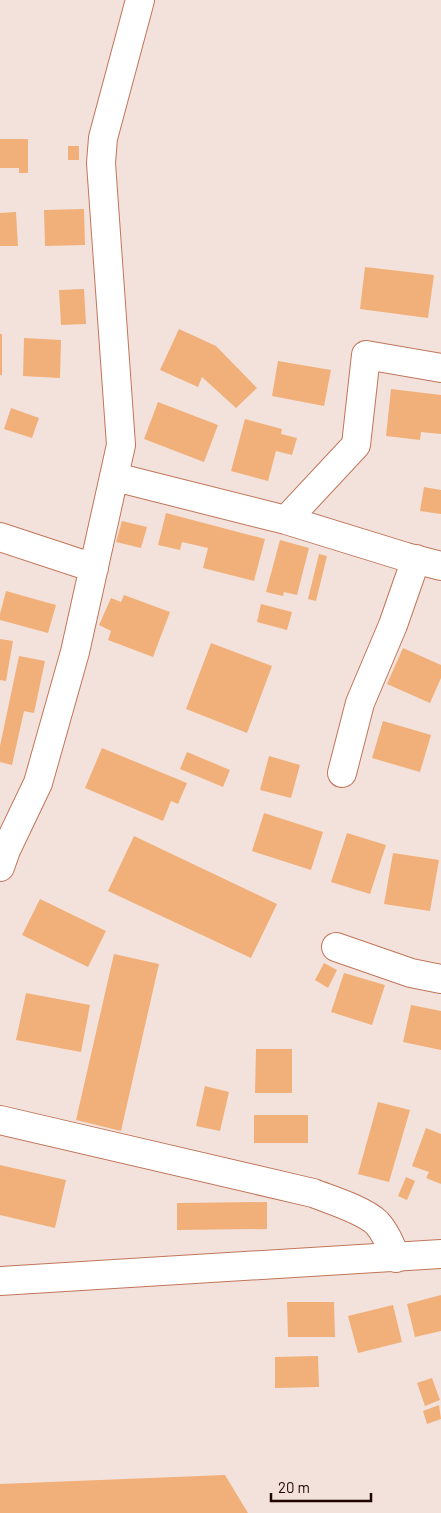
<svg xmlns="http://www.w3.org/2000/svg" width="441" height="1513" viewBox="0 0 441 1513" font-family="Barlow,sans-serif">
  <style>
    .building { fill: #f1b079 }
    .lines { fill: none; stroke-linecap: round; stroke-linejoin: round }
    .minor-casing { stroke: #c17559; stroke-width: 30 }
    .tertiary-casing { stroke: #c17559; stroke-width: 30 }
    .minor { stroke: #fff; stroke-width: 28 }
    .tertiary { stroke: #fff; stroke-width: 28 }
  </style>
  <rect width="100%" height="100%" fill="#f3e2db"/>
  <!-- building -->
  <path class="building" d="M 0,139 L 28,139 L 28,173 L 19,173 L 19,168 L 0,168 Z
    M 68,146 L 79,146 L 79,160 L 68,160 Z
    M 84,209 L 85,245 L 45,246 L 44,210 Z
    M 16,212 L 18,246 L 0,246 L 0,213 Z
    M 365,267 L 434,275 L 428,318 L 360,309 Z
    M 84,289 L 86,324 L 61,325 L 59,290 Z
    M 179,329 L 216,346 L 257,388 L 236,408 L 202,377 L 198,387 L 160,370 Z
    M 0,334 L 2,334 L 2,375 L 0,375 Z
    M 24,338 L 61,340 L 60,378 L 23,376 Z
    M 278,361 L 331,370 L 324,406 L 272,396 Z
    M 391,389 L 441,395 L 441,434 L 421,432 L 420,440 L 386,436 Z
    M 158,402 L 218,425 L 204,462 L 144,439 Z
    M 11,408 L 39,418 L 32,438 L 4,429 Z
    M 245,419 L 282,429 L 281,434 L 297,438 L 292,455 L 276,451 L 268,481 L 231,471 Z
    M 424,487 L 441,490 L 441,514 L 420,511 Z
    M 166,513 L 265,539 L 254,581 L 203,568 L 208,548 L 182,542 L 180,550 L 158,545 Z
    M 122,521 L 147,527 L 141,548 L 116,542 Z
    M 280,540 L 309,548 L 297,595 L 284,592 L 283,596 L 266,592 Z
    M 319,554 L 327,556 L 316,601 L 308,599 Z
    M 6,591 L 56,605 L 48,633 L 0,620 L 0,614 Z
    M 124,595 L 170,612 L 153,657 L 108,640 L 111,631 L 99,625 L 111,598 L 121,602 Z
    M 261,604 L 292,612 L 287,630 L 257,622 Z
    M 0,639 L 13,641 L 6,681 L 0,680 Z
    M 211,643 L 272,666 L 247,733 L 186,709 Z
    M 403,648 L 441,665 L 441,678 L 430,703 L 387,684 Z
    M 19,656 L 45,661 L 34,713 L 24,711 L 12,765 L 0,762 L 0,746 Z
    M 383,721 L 431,735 L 420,772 L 372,758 Z
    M 102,748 L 187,783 L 178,804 L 171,801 L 163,821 L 85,788 Z
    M 187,752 L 230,770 L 223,787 L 180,769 Z
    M 269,756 L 300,765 L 291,798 L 260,790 Z
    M 264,813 L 323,832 L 311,870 L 252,851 Z
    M 347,833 L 386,845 L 370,894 L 331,882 Z
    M 134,836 L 277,904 L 251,958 L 108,891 Z
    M 393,853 L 439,860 L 430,911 L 384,904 Z
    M 40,899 L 106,931 L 88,967 L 22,935 Z
    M 114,954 L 159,964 L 121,1131 L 76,1120 Z
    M 324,963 L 337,970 L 328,988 L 315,980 Z
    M 344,973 L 385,985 L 372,1025 L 331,1012 Z
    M 26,993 L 90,1005 L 81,1052 L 16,1040 Z
    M 411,1005 L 441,1011 L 441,1050 L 403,1042 Z
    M 256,1049 L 292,1049 L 292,1093 L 255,1093 Z
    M 205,1086 L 229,1092 L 220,1131 L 196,1126 Z
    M 378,1102 L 410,1110 L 389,1182 L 358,1174 Z
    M 254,1115 L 308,1115 L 308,1143 L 254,1143 Z
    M 426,1128 L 441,1134 L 441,1184 L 426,1178 L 429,1172 L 412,1166 Z
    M 0,1165 L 66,1180 L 55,1228 L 0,1215 Z
    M 406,1177 L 415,1181 L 407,1200 L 398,1196 Z
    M 267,1202 L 267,1229 L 177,1230 L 177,1203 Z
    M 441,1295 L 441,1331 L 415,1337 L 407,1304 Z
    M 287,1302 L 334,1302 L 335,1337 L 288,1337 Z
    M 393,1305 L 402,1342 L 358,1353 L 348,1316 Z
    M 318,1356 L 319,1387 L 275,1388 L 275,1357 Z
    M 432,1378 L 440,1400 L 425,1406 L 417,1383 Z
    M 439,1405 L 441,1419 L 427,1424 L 423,1411 Z
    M 225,1475 L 248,1513 L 0,1513 L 0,1484 Z"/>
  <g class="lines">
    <!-- minor casing -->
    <g class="minor-casing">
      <path id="minor" d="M 115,477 L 286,520 L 406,557 L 441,566
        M 286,520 L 356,445 L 366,355 L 441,368
        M 0,537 L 94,568
        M 342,773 L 360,703 L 393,625 L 416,559
        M 0,867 L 6,850 L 38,783 L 75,652 L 121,445 L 101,163 L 103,138 L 140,0
        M 336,947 L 411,973 L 441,979
        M 0,1120 L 313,1193 C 331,1200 364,1210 377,1223 C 386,1233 391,1246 396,1258"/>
    </g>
    <!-- tertiary casing -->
    <g class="tertiary-casing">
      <path id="tertiary" d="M 0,1281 L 441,1254"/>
    </g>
    <!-- minor -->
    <use href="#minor" class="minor"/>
    <!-- tertiary -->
    <use href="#tertiary" class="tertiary"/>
  </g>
  <!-- scale -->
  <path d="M271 1493v8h100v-8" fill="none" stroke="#210600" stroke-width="2.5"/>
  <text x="278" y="1493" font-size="15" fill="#210600" stroke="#f3e2db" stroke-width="4" paint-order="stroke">20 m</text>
</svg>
